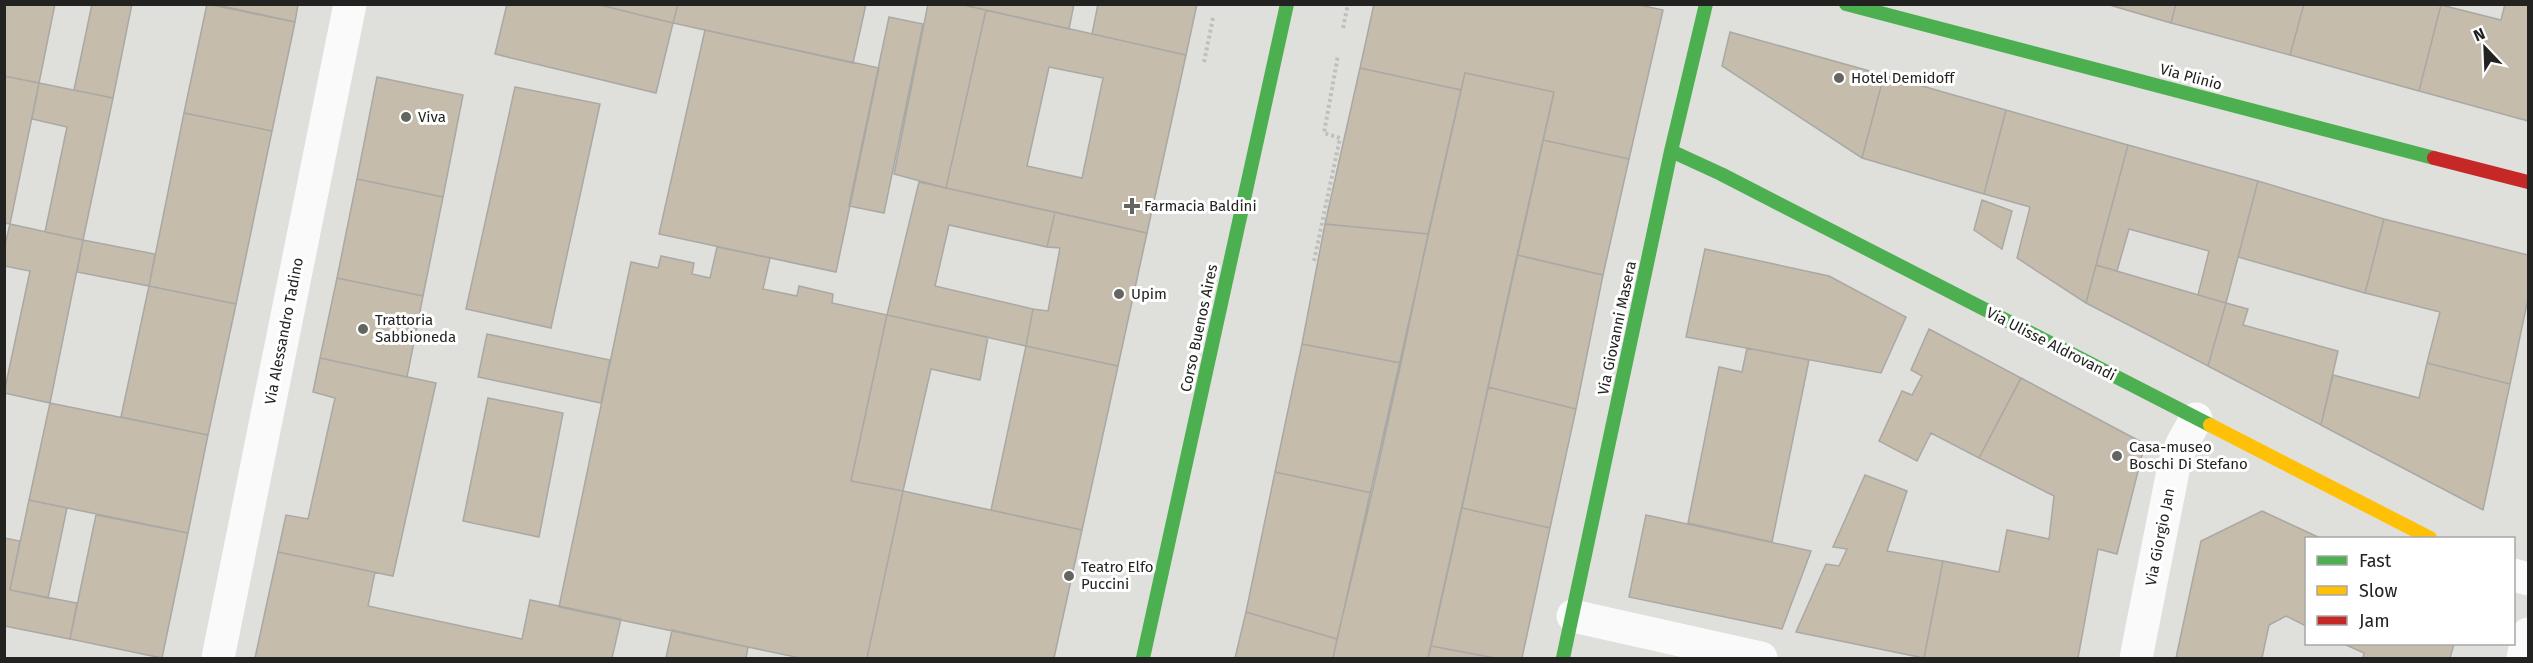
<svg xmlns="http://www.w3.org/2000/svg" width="2533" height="663" viewBox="0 0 2533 663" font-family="'Fira Sans',sans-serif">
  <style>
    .building { fill: #c5bcab; stroke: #a9a8a5; stroke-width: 1.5; fill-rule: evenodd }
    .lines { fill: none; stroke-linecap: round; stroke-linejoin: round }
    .path { stroke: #bfbfbd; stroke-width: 4; stroke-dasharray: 3 3; stroke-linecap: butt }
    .street { stroke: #fafafa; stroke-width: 33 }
    .fast { stroke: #4caf50; stroke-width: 14 }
    .slow { stroke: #ffc107; stroke-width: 14 }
    .jam { stroke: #c62828; stroke-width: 14 }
    .poi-dot { fill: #646561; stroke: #fff; stroke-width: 2 }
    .labels { text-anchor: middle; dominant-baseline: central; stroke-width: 6; stroke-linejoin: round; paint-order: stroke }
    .street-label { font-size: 15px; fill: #222320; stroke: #fff }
    .poi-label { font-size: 15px; fill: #222320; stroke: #fff; text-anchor: start }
  </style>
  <rect width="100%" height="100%" fill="#dfdfdb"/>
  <!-- building -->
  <path class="building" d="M 4,4 L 55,4 L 39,83 L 4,76 Z
    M 92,4 L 132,4 L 113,98 L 74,90 Z
    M 207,4 L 295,22 L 272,131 L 184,113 Z
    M 213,4 L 298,4 L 295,22 Z
    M 507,4 L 596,4 L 673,23 L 656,93 L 495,54 Z
    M 596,4 L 678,4 L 673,23 Z
    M 678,4 L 866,4 L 853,63 L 673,23 Z
    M 928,4 L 959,4 L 986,10 L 946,188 L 894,174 Z
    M 959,4 L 1074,4 L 1069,29 Z
    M 1098,4 L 1197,4 L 1186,55 L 1092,34 Z
    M 1374,4 L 1635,4 L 1663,10 L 1629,159 L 1543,140 L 1554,92 L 1465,73 L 1461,90 L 1360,68 Z
    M 2106,4 L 2176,4 L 2171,23 Z
    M 2176,4 L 2304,4 L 2290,55 L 2171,23 Z
    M 2304,4 L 2441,5 L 2419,91 L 2290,55 Z
    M 2505,4 L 2528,4 L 2528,121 L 2419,91 L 2441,5 L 2501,20 Z
    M 986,10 L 1186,55 L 1147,233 L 946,188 ZM 1049,67 L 1103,78 L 1082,178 L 1027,166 Z
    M 889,17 L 923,24 L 884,213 L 849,206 Z
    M 705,30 L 879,68 L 836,272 L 659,234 Z
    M 1730,32 L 1884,75 L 1862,158 L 1722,66 Z
    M 1360,68 L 1461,90 L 1428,234 L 1325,224 Z
    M 1465,73 L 1554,92 L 1428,658 L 1333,658 Z
    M 1884,75 L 2006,110 L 1984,194 L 1862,158 Z
    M 4,76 L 39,83 L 10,224 L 4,223 Z
    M 377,77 L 463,95 L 443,197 L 357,179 Z
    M 39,83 L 113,98 L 83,240 L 45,232 L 67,127 L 32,119 Z
    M 515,87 L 600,104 L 551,328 L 466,309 Z
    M 2006,110 L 2128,145 L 2086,303 L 2017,258 L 2030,207 L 1984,194 Z
    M 184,113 L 272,131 L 236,304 L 149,286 Z
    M 1543,140 L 1629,159 L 1603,275 L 1517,255 Z
    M 2128,145 L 2258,181 L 2226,303 L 2198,295 L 2209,251 L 2129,229 L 2117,271 L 2096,265 Z
    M 357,179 L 443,197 L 423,296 L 337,278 Z
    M 2258,181 L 2384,219 L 2365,293 L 2238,257 Z
    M 919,182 L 1055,212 L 1047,247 L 949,225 L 935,286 L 1033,309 L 1026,346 L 887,315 Z
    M 1982,200 L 2012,211 L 2002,249 L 1974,230 Z
    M 1055,212 L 1147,233 L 1118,366 L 1026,346 L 1033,309 L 1048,311 L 1060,248 L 1047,247 Z
    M 2384,219 L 2528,255 L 2528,299 L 2510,384 L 2427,363 L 2440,312 L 2365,293 Z
    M 10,224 L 83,240 L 50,403 L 4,393 L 30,271 L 4,266 L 4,249 Z
    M 1325,224 L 1428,234 L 1401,363 L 1302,344 Z
    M 83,240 L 155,254 L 149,286 L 77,272 Z
    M 717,247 L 770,258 L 763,289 L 797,296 L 799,286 L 833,294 L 832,303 L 887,315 L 851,481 L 903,491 L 867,658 L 800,658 L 559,607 L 631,262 L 658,268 L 661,256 L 694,263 L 692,274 L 710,278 Z
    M 1705,249 L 1829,276 L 1906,317 L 1881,373 L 1686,337 Z
    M 1517,255 L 1603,275 L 1576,409 L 1488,387 Z
    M 2096,265 L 2226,303 L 2208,366 L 2086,303 Z
    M 337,278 L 423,296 L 407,377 L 320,358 Z
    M 149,286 L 236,304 L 208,435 L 121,417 Z
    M 2226,303 L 2248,309 L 2243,325 L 2338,351 L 2321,425 L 2208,366 Z
    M 887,315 L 988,337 L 980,380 L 931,369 L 903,491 L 851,481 Z
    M 1929,329 L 2021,378 L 1979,458 L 1931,433 L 1917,461 L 1879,441 L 1902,391 L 1912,395 L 1922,376 L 1911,370 Z
    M 487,334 L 610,360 L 601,403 L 478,377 Z
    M 1302,344 L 1401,363 L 1372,493 L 1275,472 Z
    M 1026,346 L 1118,366 L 1082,530 L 991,510 Z
    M 1747,348 L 1809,360 L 1772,542 L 1688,523 L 1719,367 L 1742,372 Z
    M 320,358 L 436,383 L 393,576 L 278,552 L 286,515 L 308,519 L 335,398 L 313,392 Z
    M 2427,363 L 2510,384 L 2483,510 L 2321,425 L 2333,375 L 2419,398 Z
    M 2021,378 L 2145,444 L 2117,554 L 2098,549 L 2078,658 L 1924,658 L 1943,561 L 1999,572 L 2007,530 L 2049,539 L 2054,496 L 1979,458 Z
    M 1488,387 L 1576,409 L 1550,528 L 1462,508 Z
    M 488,398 L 563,413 L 539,537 L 463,521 Z
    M 50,403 L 208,435 L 188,533 L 29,500 Z
    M 1275,472 L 1372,493 L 1337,639 L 1246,612 Z
    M 1865,475 L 1907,491 L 1887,551 L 1943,561 L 1924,658 L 1796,632 L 1826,564 L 1839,566 L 1847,549 L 1833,547 Z
    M 903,491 L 1082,530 L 1054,658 L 867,658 Z
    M 29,500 L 67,508 L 48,598 L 10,590 Z
    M 1462,508 L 1550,528 L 1522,658 L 1495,658 L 1431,646 Z
    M 2262,511 L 2320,538 L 2306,538 L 2306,626 L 2286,616 L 2269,625 L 2262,658 L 2176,658 L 2201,541 Z
    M 96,515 L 188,533 L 162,658 L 70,639 Z
    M 1646,515 L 1811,551 L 1782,629 L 1629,597 Z
    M 4,538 L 20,541 L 10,590 L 77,603 L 70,639 L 4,626 Z
    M 278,552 L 375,572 L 368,606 L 522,639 L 530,600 L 621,619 L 612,658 L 255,658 Z
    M 1246,612 L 1337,639 L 1333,658 L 1235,658 Z
    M 672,630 L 748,647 L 746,658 L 666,658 Z
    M 2344,644 L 2454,644 L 2450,658 L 2363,658 L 2364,653 Z
    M 1431,646 L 1495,658 L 1428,658 Z"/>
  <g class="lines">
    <!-- path -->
    <path class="path" d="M 1343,28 L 1348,4
      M 1204,62 L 1213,18
      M 1314,261 L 1340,138 L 1324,133 L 1338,55"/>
    <!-- street -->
    <path class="street" d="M 2514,575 L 2528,579
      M 1573,616 L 1761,658
      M 218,658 L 350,4
      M 2136,658 L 2174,466 L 2182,444 L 2196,419
      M 2523,658 L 2528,634"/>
    <!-- fast -->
    <path class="fast" d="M 1846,4 L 2434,158
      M 1671,151 L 1721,174 L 2210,425
      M 1143,658 L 1287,4
      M 1563,658 L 1671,151 L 1706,4"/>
    <!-- slow -->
    <path class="slow" d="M 2210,425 L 2430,538"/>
    <!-- jam -->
    <path class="jam" d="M 2434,158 L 2528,182"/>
  </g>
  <!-- markers -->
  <g class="poi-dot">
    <circle cx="1839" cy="78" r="6"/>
    <circle cx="406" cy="117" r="6"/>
    <path d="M1129 197h6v6h6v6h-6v6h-6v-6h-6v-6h6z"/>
    <circle cx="1119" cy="294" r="6"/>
    <circle cx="363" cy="329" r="6"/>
    <circle cx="2117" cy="456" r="6"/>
    <circle cx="1069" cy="576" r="6"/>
  </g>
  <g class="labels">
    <!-- street labels -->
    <g class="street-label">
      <text transform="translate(2191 77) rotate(15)">Via Plinio</text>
      <text transform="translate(1199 328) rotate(-78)">Corso Buenos Aires</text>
      <text transform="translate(1617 328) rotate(-78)">Via Giovanni Masera</text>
      <text transform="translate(284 331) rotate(-79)">Via Alessandro Tadino</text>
      <text transform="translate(2051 344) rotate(27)">Via Ulisse Aldrovandi</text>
      <text transform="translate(2160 537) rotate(-79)">Via Giorgio Jan</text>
    </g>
    <!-- poi labels -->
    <g class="poi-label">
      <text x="1851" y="78">Hotel Demidoff</text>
      <text x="418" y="117">Viva</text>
      <text x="1144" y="206">Farmacia Baldini</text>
      <text x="1131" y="294">Upim</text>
      <text x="375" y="320">Trattoria<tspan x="375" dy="17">Sabbioneda</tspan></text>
      <text x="2129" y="447">Casa-museo<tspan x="2129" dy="17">Boschi Di Stefano</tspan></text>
      <text x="1081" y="567">Teatro Elfo<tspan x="1081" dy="17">Puccini</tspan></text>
    </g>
  </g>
  <!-- border -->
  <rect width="2533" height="663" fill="none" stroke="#222320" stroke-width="12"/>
  <!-- legend -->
  <rect x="2305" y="537" width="210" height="108" fill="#ffffff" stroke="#a7a7a6" stroke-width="1.5"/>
  <rect x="2317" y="556" width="30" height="9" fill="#4caf50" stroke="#a7a7a6" stroke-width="1.5"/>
  <text x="2359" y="567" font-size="18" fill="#222320">Fast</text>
  <rect x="2317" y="586" width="30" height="9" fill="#ffc107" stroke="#a7a7a6" stroke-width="1.5"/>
  <text x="2359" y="597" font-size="18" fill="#222320">Slow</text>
  <rect x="2317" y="616" width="30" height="9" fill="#c62828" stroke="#a7a7a6" stroke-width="1.5"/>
  <text x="2359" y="627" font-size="18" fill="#222320">Jam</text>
  <!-- north arrow -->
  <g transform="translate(2485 48) rotate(337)" stroke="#ffffff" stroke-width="4.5" paint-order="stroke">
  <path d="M0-4.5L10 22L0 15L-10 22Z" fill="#222320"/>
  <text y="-9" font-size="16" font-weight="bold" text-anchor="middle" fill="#222320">N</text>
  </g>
</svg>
